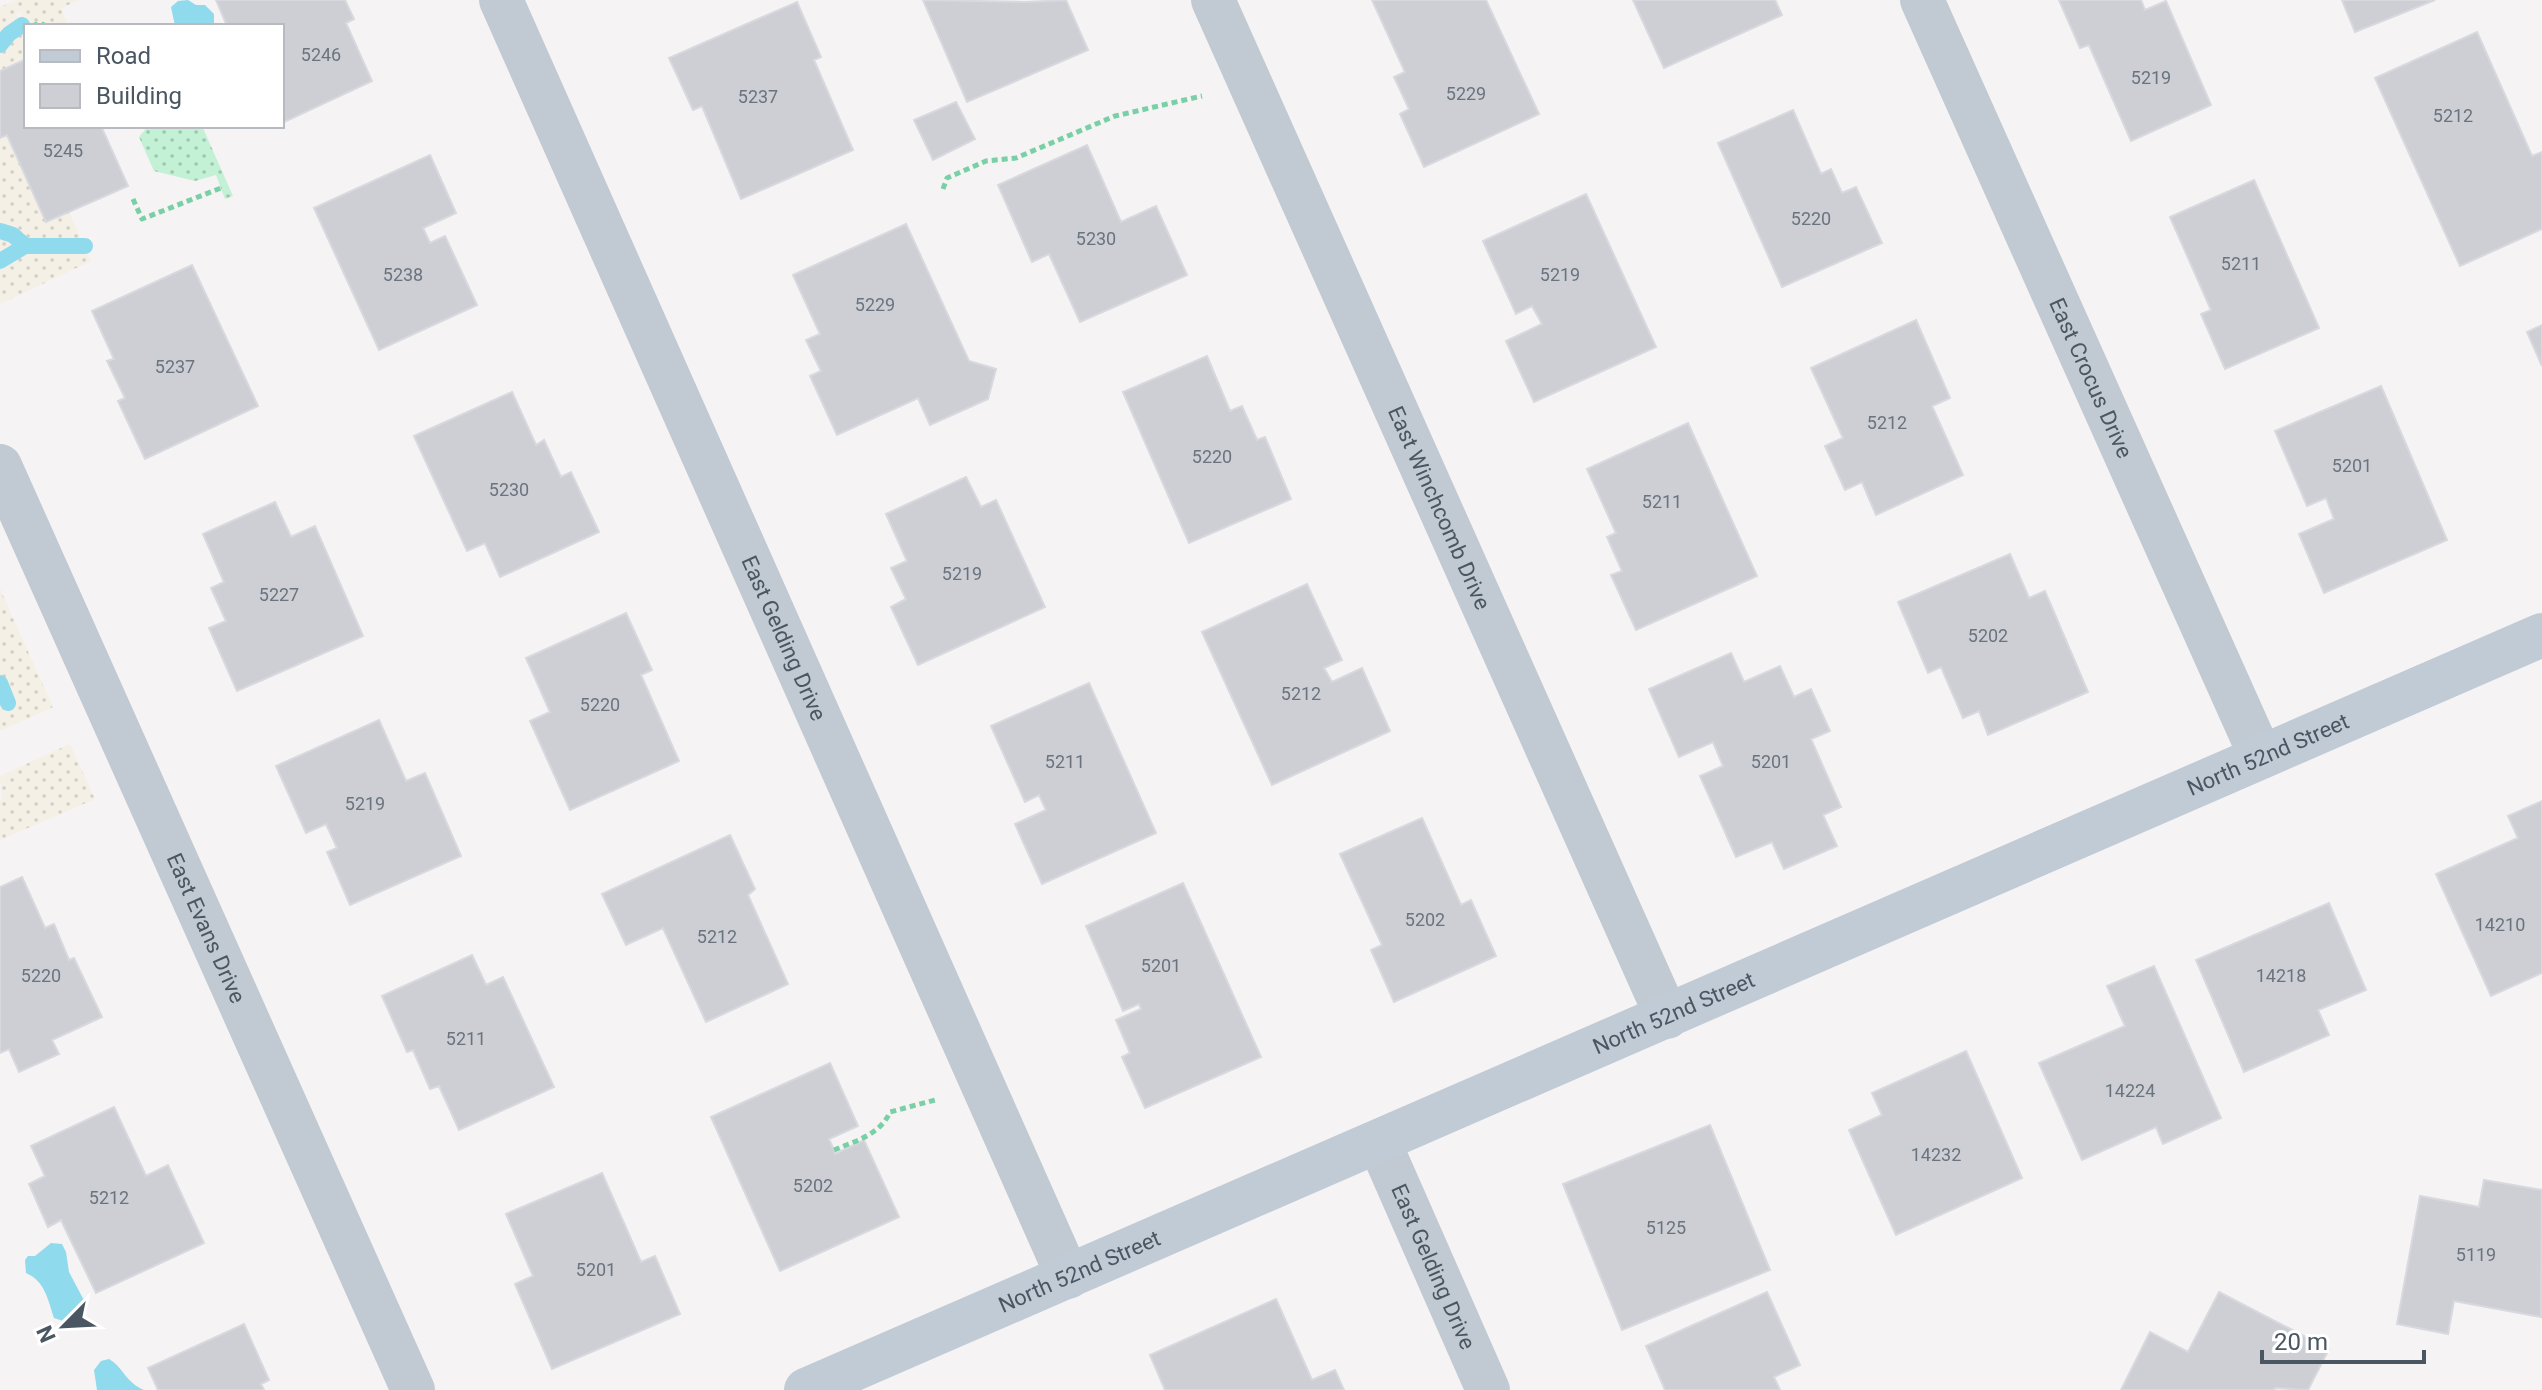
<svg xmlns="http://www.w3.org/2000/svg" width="2542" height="1390" viewBox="0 0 2542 1390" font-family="Roboto,sans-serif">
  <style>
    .sand { fill: url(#sand-dots) }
    .park { fill: url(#park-dots) }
    .water { fill: #90daee }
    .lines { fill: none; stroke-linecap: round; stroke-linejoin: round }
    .stream { stroke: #90daee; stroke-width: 16 }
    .building { fill: #cdcfd5; stroke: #d7d9de; stroke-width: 2 }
    .path { stroke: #7ad0a6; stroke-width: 5; stroke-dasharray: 6 4; stroke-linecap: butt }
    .street { stroke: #c1cad2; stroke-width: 44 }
    .secondary { stroke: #c1cbd6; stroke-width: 44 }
    .labels { text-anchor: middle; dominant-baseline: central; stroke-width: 6; stroke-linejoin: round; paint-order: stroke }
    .number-label { font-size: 18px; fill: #6b747e }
    .street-label { font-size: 22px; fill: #4a5661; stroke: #fff }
  </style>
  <defs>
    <pattern id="sand-dots" width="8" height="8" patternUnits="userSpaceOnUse" patternTransform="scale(2)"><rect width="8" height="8" fill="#f5f0e5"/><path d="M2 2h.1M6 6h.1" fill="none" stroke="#d4d0c7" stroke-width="1.8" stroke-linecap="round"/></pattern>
    <pattern id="park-dots" width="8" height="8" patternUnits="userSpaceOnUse" patternTransform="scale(2)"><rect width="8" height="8" fill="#c3f1d5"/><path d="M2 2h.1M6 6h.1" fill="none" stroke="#a0c6b0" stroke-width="1.8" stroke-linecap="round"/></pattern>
  </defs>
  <rect width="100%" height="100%" fill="#f5f3f3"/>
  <!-- sand -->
  <path class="sand" d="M 17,0 L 80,0 L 61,8 L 68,26 L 57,26 L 52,22 L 26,26 L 20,12 L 16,13 L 26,35 L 26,59 L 0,71 L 0,7 Z
    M 7,135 L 46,222 L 69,212 L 91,261 L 0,304 L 0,138 Z
    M 0,589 L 53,707 L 0,731 Z
    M 70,744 L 95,799 L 0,840 L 0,801 L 2,800 L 0,776 Z"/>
  <!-- park -->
  <path class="park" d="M 148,126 L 202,126 L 233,196 L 225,199 L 216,175 L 195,181 L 154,171 L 139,137 Z"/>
  <!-- water -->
  <path class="water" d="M 188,0 L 196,5 L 205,5 L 214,14 L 214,26 L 175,26 L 171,7 L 178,1 Z
    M 51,1243 L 62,1244 L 66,1252 L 69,1272 L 87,1306 L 84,1314 L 80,1314 L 69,1323 L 54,1318 C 48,1300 45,1281 26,1273 L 25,1260 L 28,1256 L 35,1256 Z
    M 109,1359 C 124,1368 125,1382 144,1390 L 97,1390 L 94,1370 L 101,1361 Z"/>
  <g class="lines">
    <!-- stream -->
    <path class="stream" d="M 0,45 L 9,34 L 22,25
      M 0,231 L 13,235 L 25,246
      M 0,261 L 25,246 L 85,246
      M 0,683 L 8,703"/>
  </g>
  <!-- building -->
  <path class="building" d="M 216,0 L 345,0 L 354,19 L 346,23 L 372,81 L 282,123 L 282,26 L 227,26 Z
    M 923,0 L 1026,2 L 1066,0 L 1088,50 L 967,102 Z
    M 1372,0 L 1486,0 L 1539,114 L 1424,167 L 1400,114 L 1409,109 L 1394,77 L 1405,72 Z
    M 1633,0 L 1775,0 L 1782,15 L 1664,68 Z
    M 2059,0 L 2141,0 L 2145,10 L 2166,1 L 2211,105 L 2131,141 L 2089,45 L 2080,48 Z
    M 2342,0 L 2435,0 L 2355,32 Z
    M 797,2 L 821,57 L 814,60 L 853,150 L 741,199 L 702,106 L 693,110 L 669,58 Z
    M 2477,32 L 2532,156 L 2542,152 L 2542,229 L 2460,266 L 2375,78 Z
    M 26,59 L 26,126 L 101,126 L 128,186 L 46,222 L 7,135 L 0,138 L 0,71 Z
    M 956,102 L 975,139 L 933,160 L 914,120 Z
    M 1793,110 L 1821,174 L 1831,169 L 1842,193 L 1856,187 L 1882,243 L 1782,287 L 1718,143 Z
    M 1087,145 L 1121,222 L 1156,206 L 1187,275 L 1080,322 L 1049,254 L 1032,262 L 998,185 Z
    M 430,155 L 456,213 L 423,228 L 430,243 L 445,236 L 477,305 L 379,350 L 314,208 Z
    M 2254,180 L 2319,328 L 2225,369 L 2201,314 L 2211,310 L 2170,217 Z
    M 1586,194 L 1656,347 L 1534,402 L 1506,341 L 1542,324 L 1532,306 L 1516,314 L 1483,241 Z
    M 906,224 L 969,361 L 996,369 L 988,399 L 930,425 L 918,398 L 837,435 L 810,376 L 821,371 L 806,340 L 820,334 L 793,275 Z
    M 192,265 L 258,406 L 145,459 L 118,401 L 125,398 L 107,361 L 114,359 L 92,311 Z
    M 1916,320 L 1950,398 L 1932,406 L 1963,475 L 1876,515 L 1862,482 L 1845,490 L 1825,446 L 1843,438 L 1811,368 Z
    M 2542,325 L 2542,366 L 2527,332 Z
    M 1207,356 L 1230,411 L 1242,406 L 1257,440 L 1265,437 L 1291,499 L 1189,543 L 1123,392 Z
    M 2381,386 L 2447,540 L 2324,593 L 2299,534 L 2334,519 L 2326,498 L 2307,506 L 2275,431 Z
    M 512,392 L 536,445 L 544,440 L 561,477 L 571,472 L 599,532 L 500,577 L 485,543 L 467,551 L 414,436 Z
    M 1688,423 L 1757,576 L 1636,630 L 1611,575 L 1622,571 L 1607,537 L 1616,533 L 1587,469 Z
    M 966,477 L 981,507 L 996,500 L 1045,607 L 918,665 L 891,607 L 906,599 L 891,568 L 907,561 L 886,514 Z
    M 275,502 L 291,537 L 315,526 L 363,636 L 237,691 L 209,628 L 226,621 L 211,588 L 224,582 L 203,534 Z
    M 2010,554 L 2029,598 L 2045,591 L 2088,692 L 1988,735 L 1979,711 L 1963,718 L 1941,667 L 1928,673 L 1898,602 Z
    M 1307,584 L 1342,660 L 1324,668 L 1332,682 L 1362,668 L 1390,731 L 1272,785 L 1202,632 Z
    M 626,613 L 652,670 L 641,675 L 679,761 L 570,810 L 530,721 L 550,712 L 526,658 Z
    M 1731,653 L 1744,682 L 1780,666 L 1794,697 L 1811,689 L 1830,731 L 1811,739 L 1841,807 L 1823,815 L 1837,846 L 1784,869 L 1772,842 L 1736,857 L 1700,776 L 1723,766 L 1713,742 L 1679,757 L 1649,689 Z
    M 1089,683 L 1156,833 L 1042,884 L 1015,824 L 1046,810 L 1039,795 L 1025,802 L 991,726 Z
    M 379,720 L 406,781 L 425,773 L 461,856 L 350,905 L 327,852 L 337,848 L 326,824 L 306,833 L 276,766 Z
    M 2542,801 L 2542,973 L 2491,996 L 2436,874 L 2518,838 L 2508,816 Z
    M 1422,818 L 1461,905 L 1471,900 L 1496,956 L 1394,1002 L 1371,950 L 1382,945 L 1340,854 Z
    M 730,835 L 755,889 L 748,895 L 788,984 L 706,1022 L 663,928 L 626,945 L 602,894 Z
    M 22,877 L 45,928 L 54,924 L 69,960 L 74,958 L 102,1017 L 52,1040 L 59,1054 L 19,1072 L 9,1049 L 0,1053 L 0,887 Z
    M 1183,883 L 1261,1057 L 1145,1108 L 1122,1057 L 1130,1053 L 1116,1020 L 1141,1009 L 1139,1004 L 1123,1011 L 1086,926 Z
    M 2329,903 L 2366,990 L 2318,1010 L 2329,1035 L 2244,1072 L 2196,960 Z
    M 472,955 L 486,985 L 503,977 L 554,1087 L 459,1130 L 439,1086 L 430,1089 L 413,1050 L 407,1052 L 382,996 Z
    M 2154,966 L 2221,1118 L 2163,1144 L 2156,1127 L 2082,1160 L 2039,1063 L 2125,1026 L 2107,986 Z
    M 1966,1051 L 2022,1178 L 1896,1235 L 1849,1130 L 1882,1115 L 1872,1093 Z
    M 830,1063 L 858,1126 L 829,1139 L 834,1150 L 835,1154 L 864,1140 L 899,1217 L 780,1271 L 711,1117 Z
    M 114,1107 L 146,1176 L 168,1165 L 204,1243 L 96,1293 L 61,1220 L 48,1227 L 29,1184 L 45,1176 L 31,1146 Z
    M 1710,1125 L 1770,1270 L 1622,1330 L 1563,1184 Z
    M 602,1173 L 641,1262 L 655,1256 L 680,1314 L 552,1369 L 515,1284 L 533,1276 L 506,1214 Z
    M 2484,1180 L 2542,1190 L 2541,1317 L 2454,1301 L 2448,1334 L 2397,1324 L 2420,1196 L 2479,1207 Z
    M 1767,1292 L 1800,1365 L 1774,1377 L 1780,1390 L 1665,1390 L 1646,1346 Z
    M 2219,1292 L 2329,1349 L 2308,1390 L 2275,1388 L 2274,1390 L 2121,1390 L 2150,1332 L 2188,1352 Z
    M 1276,1299 L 1312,1380 L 1335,1370 L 1344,1390 L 1165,1390 L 1150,1355 Z
    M 244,1324 L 269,1380 L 261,1384 L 264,1390 L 158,1390 L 148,1368 Z"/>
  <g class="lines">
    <!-- path -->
    <path class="path" d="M 32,26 L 40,23 L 46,26
      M 23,29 L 26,28
      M 943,189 L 947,178 L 986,161 L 1016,158 L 1115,116 L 1202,96
      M 133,199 L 142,219 L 221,188
      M 834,1150 C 855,1141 880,1135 890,1112 L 935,1100"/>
    <!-- street -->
    <g class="street">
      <path id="s1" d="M 501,0 L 1068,1277"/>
      <path id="s2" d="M 1213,0 L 1667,1017"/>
      <path id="s3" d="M 1922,0 L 2261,757"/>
      <path id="s4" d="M 0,466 L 413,1390"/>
      <path id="s5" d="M 1379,1142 L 1488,1390"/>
    </g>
    <!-- secondary -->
    <path class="secondary" id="s6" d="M 806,1390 L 2542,635"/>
  </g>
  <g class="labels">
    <!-- number labels -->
    <g class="number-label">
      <text x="321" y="54">5246</text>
      <text x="2151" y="77">5219</text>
      <text x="1466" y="93">5229</text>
      <text x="758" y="96">5237</text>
      <text x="2453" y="115">5212</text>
      <text x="63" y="150">5245</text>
      <text x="1811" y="218">5220</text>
      <text x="1096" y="238">5230</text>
      <text x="2241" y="263">5211</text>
      <text x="403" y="274">5238</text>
      <text x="1560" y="274">5219</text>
      <text x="875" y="304">5229</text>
      <text x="175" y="366">5237</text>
      <text x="1887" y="422">5212</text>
      <text x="1212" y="456">5220</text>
      <text x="2352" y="465">5201</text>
      <text x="509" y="489">5230</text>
      <text x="1662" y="501">5211</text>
      <text x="962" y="573">5219</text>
      <text x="279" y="594">5227</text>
      <text x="1988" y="635">5202</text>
      <text x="1301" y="693">5212</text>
      <text x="600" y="704">5220</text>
      <text x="1065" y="761">5211</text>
      <text x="1771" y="761">5201</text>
      <text x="365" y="803">5219</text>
      <text x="1425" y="919">5202</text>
      <text x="2500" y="924">14210</text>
      <text x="717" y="936">5212</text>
      <text x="1161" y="965">5201</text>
      <text x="41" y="975">5220</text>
      <text x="2281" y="975">14218</text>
      <text x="466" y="1038">5211</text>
      <text x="2130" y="1090">14224</text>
      <text x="1936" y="1154">14232</text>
      <text x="813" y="1185">5202</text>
      <text x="109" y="1197">5212</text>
      <text x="1666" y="1227">5125</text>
      <text x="2476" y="1254">5119</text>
      <text x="596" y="1269">5201</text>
    </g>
    <!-- street labels -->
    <g class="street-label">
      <text stroke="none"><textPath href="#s3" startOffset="414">East Crocus Drive</textPath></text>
      <text stroke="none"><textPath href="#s2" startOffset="556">East Winchcomb Drive</textPath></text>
      <text stroke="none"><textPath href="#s1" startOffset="698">East Gelding Drive</textPath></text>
      <text stroke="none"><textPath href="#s6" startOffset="1594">North 52nd Street</textPath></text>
      <text stroke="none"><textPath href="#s4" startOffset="506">East Evans Drive</textPath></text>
      <text stroke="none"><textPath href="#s6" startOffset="946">North 52nd Street</textPath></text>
      <text stroke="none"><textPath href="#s5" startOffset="136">East Gelding Drive</textPath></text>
      <text stroke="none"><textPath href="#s6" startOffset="298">North 52nd Street</textPath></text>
    </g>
  </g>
  <!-- legend -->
  <rect x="24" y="24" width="260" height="104" fill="#ffffff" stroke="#b7bbc0" stroke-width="2"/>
  <rect x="40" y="50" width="40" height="12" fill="#c1cbd6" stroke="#b7bbc0" stroke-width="2"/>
  <text x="96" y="64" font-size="24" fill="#4a5661">Road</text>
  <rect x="40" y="84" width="40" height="24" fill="#cdcfd5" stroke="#b7bbc0" stroke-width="2"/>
  <text x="96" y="104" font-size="24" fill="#4a5661">Building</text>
  <!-- north arrow -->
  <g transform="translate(64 1326) rotate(246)" stroke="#ffffff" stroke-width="6" paint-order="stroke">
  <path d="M0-6L14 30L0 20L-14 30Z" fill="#4a5661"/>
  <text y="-12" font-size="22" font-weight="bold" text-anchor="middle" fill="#4a5661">N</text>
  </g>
  <!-- scale -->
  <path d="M2262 1350v12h162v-12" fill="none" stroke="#4a5661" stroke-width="4"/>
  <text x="2274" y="1350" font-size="24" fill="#4a5661" stroke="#ffffff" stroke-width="6" paint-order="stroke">20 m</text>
</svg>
